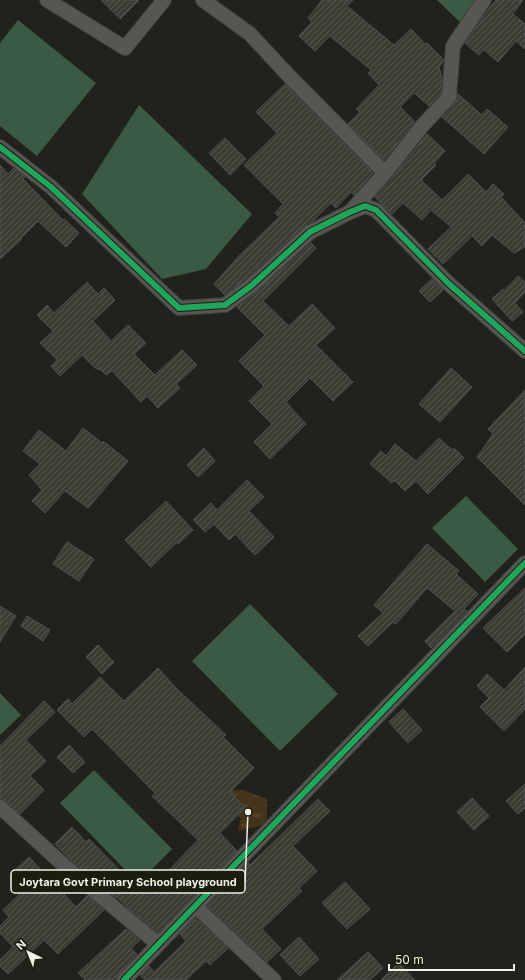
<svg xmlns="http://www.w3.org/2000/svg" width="525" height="980" viewBox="0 0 525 980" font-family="Inter,sans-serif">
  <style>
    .park { fill: url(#park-tufts) }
    .water { fill: #3a5a43 }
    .building { fill: url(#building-hatch); stroke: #4e504b }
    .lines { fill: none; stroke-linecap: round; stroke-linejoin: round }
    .street-casing { stroke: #3e3e39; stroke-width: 16 }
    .street { stroke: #575653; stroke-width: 14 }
    .cycleway-casing { stroke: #1b1d0f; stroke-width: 8 }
    .cycleway { stroke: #20a55d; stroke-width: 6 }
    .leader { fill: none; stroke: #eff1e7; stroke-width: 1.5 }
    .callout-dot { fill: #eff1e7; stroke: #1b1d0f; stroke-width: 1.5 }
    .callout { fill: #1b1d0f; stroke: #eff1e7; stroke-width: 1.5 }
    .callout-label { font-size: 11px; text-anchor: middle; font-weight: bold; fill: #eff1e7 }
  </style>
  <defs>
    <pattern id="park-tufts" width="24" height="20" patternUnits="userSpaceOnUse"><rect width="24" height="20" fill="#453419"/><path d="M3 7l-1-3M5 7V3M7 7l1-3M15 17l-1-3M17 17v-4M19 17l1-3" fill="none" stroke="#60523a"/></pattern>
    <pattern id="building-hatch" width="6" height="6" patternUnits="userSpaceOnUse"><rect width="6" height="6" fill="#3a3d34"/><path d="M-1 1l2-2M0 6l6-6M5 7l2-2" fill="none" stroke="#575a51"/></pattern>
  </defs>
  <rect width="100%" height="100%" fill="#22221c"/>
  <!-- park -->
  <path class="park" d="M 229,790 L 243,790 L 267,799 L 267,824 L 238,831 L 241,818 L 217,806 Z"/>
  <!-- water -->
  <path class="water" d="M 437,0 L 477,0 L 473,12 L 460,22 Z
    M 18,20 L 96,83 L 37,156 L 0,126 L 0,43 Z
    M 139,105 L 252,214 L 206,269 L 162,279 L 82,194 Z
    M 466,496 L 518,549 L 485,582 L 432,528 Z
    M 250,604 L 338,694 L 280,751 L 192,661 Z
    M 0,693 L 21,715 L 0,735 Z
    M 94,770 L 172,849 L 138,883 L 60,803 Z"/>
  <!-- building -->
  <path class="building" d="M 101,0 L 139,0 L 120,19 Z
    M 322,0 L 353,0 L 347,6 L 394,45 L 411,29 L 425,44 L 427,43 L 443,59 L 443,62 L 439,67 L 442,78 L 441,93 L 429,106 L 414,93 L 400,107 L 415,122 L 384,160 L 348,124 L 360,112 L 356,109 L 379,85 L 368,73 L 371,70 L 330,36 L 315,51 L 299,36 L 312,22 L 308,18 Z
    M 496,0 L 523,0 L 513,14 L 525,24 L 525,49 L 516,41 L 498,62 L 484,50 L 479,55 L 465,43 L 487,11 Z
    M 285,84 L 373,173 L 354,195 L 351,192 L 336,208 L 331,203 L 313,221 L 304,226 L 246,279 L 225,295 L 214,284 L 239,256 L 279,217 L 275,213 L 283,204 L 244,165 L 277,133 L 256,112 Z
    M 458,94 L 482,115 L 487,109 L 508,127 L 484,154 L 442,117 L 455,103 Z
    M 427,134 L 445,151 L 434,163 L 436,165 L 421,180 L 442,200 L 468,174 L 486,192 L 493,184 L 504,194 L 501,197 L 525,223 L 525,247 L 514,253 L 492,235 L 482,246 L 472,236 L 443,264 L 428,249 L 451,227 L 431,210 L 422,220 L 403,203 L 392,214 L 375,197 L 392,178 Z
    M 225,138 L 246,159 L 230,175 L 209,153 Z
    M 0,165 L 8,174 L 14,168 L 25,177 L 23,179 L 63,220 L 64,219 L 79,233 L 66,247 L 38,221 L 21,238 L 22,239 L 0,259 Z
    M 311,243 L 316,248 L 263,301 L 289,326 L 312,304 L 335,328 L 316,345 L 353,382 L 333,401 L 310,378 L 286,402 L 306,424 L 270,459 L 254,442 L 272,424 L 249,401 L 264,386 L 239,361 L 265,335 L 237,307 L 257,292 Z
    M 518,276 L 525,282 L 525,292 L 515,303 L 523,312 L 512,321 L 492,299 L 503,289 L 504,291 Z
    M 432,279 L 443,290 L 430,302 L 419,291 Z
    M 87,282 L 98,294 L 104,288 L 115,300 L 93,321 L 111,341 L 128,325 L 146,343 L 134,354 L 155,375 L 182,350 L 197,365 L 176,384 L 180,388 L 158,408 L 147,396 L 141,402 L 112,371 L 106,375 L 101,370 L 95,368 L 82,355 L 60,376 L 51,366 L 57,360 L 40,343 L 53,331 L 37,315 L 47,305 L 54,313 Z
    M 451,368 L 472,387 L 440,422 L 419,404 Z
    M 525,390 L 525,505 L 477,457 L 493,434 L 488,429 Z
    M 83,428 L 102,443 L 103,441 L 128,461 L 88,508 L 65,491 L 45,513 L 32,501 L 42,490 L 29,475 L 40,464 L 23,451 L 39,430 L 66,451 Z
    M 439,438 L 452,450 L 454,448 L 464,458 L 428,494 L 416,481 L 405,491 L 394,480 L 392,483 L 370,464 L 381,451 L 386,456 L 395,444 L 416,461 Z
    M 204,448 L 215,461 L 198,477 L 187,465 Z
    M 247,480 L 264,497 L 249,511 L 274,537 L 255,555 L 235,534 L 229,540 L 214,524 L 205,532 L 193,520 L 211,503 L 217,510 Z
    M 166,501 L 193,530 L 178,544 L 177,542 L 151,567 L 125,540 Z
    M 67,542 L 94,559 L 79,581 L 53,564 Z
    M 427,544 L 459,571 L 456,574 L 478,594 L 464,609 L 467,611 L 431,648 L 425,641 L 455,611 L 427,588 L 396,624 L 393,622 L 368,646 L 358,636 L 383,613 L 374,605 Z
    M 525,588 L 525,634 L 507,652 L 483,628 Z
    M 0,606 L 16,616 L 0,642 Z
    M 27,616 L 50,630 L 43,641 L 21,626 Z
    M 98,645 L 114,662 L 102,674 L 86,657 Z
    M 525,667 L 525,709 L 504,731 L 480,707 L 489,698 L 477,686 L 487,674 L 504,690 Z
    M 158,668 L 176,688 L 226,735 L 223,737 L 254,768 L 230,792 L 245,808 L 220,833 L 237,851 L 158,933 L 129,909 L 117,897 L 116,898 L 74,863 L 55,844 L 72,827 L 86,842 L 89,839 L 135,886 L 137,885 L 146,894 L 198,840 L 152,796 L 155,793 L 92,729 L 84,737 L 57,710 L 68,699 L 72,704 L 100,677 L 124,701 Z
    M 44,701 L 55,712 L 26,740 L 46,761 L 30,776 L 44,790 L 20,814 L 6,801 L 0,799 L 0,746 Z
    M 403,709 L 422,730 L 408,743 L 389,722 Z
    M 69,745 L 85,762 L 73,773 L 57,757 Z
    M 525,784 L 525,808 L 518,814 L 506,801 Z
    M 472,798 L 489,816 L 474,830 L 457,812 Z
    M 318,799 L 330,811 L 293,846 L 317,871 L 299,888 L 302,891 L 262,929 L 281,949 L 267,962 L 207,906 L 248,863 L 250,865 Z
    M 29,857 L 76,907 L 87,896 L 104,910 L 58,954 L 44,940 L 8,974 L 0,966 L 0,960 L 13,947 L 0,933 L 0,926 L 9,917 L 3,910 L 26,888 L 12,873 Z
    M 345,882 L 370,909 L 347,929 L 322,903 Z
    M 195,918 L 228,948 L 210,965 L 206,961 L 186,980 L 145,980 L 140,975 L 149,966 L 154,972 L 186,941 L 180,934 Z
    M 126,929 L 140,940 L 131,948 L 137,954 L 114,980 L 85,980 L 78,973 Z
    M 299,937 L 319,959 L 300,976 L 280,955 Z
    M 368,952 L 383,968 L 370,980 L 337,980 Z
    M 399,963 L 415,980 L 381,980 Z"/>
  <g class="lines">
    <!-- street casing -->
    <g class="street-casing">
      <path id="street" d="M 47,0 L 125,48 L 164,0
        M 203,0 L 250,34 L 290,77 L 385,173
        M 0,147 L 51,187 L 179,308 L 225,305 L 251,286 L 310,232 L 350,212 L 365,206 L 376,210 L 448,283 L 525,351
        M 351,211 L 385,173 L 423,125 L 449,97 L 453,46 L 484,0
        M 0,807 L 68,869 L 158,944
        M 195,906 L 274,980
        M 124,980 L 525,563"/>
    </g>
    <!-- street -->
    <use href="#street" class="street"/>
    <!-- cycleway casing -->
    <g class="cycleway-casing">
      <path id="cycleway" d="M 0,147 L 51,187 L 179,308 L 225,305 L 251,286 L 310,232 L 350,212 L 365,206 L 376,210 L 448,283 L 525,351
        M 124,980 L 525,563"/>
    </g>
    <!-- cycleway -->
    <use href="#cycleway" class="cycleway"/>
  </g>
  <!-- callouts -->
  <path class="leader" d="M248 812L245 882"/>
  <circle class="callout-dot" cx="248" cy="812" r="4"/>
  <rect class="callout" x="11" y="870" width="234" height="23" rx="4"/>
  <g class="callout-label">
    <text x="128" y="886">Joytara Govt Primary School playground</text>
  </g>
  <!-- north arrow -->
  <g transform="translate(28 952) rotate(317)" stroke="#1b1d0f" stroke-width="3" paint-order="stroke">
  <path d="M0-3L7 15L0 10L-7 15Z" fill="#eff1e7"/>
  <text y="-6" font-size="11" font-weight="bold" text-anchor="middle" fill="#eff1e7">N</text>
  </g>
  <!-- scale -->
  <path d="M389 964v6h125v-6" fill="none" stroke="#eff1e7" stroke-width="2"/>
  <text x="395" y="964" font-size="12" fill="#eff1e7" stroke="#1b1d0f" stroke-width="3" paint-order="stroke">50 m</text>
</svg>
